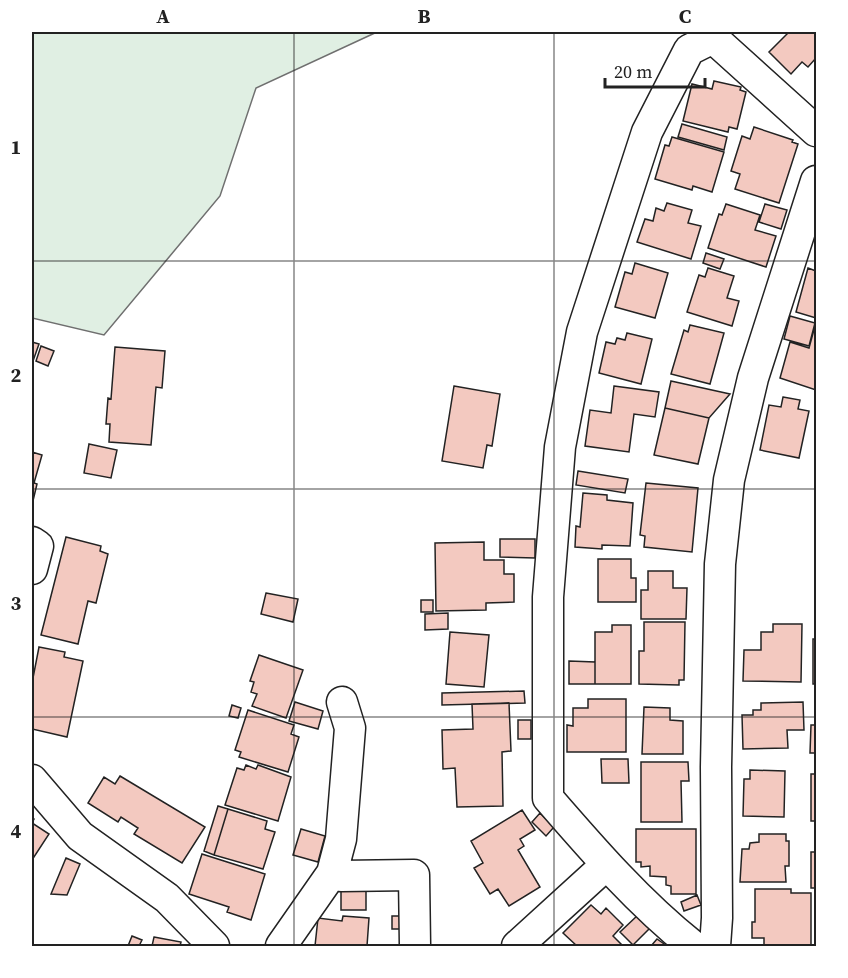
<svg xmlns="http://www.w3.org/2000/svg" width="848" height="978" viewBox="0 0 848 978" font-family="'Source Serif 4',serif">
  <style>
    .green { fill: #e0efe3; stroke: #6f6f6f; stroke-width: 1.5 }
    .building { fill: #f3c9c0; stroke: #222; stroke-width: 1.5 }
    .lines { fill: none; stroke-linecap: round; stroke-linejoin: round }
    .street-casing { stroke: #222; stroke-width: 33 }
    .street { stroke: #fff; stroke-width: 30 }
    .grid { fill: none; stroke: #222; stroke-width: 1.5; stroke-opacity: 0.55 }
    .neatline { fill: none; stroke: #222; stroke-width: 2 }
    .grid-label { font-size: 20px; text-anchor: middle; font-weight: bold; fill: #222 }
  </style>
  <rect width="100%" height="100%" fill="#fff"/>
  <!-- green -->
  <path class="green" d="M 32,32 L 377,32 L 256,88 L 220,196 L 104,335 L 32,318 Z"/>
  <!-- building -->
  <path class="building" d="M 789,32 L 816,32 L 816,58 L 808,67 L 802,62 L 791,74 L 769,52 Z
    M 714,81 L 741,87 L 740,90 L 746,92 L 737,129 L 729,127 L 728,132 L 683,121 L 692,84 L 712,89 Z
    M 682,124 L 727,137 L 724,150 L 678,137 Z
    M 754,127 L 793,140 L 792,142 L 798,144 L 779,203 L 735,189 L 740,174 L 731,171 L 742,136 L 750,139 Z
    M 672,137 L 724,152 L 712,192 L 693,186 L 692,190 L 655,179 L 665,145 L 669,146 Z
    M 667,203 L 692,210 L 688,223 L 701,226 L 691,259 L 637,242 L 645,219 L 653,221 L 656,208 L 664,211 Z
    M 726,204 L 760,215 L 755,230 L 776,236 L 766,267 L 708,248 L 719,214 L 722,215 Z
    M 765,204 L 787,210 L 781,229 L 759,222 Z
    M 706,253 L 724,259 L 720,269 L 703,263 Z
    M 635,263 L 668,273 L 655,318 L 615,307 L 625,272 L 632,274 Z
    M 708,268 L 734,276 L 727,298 L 739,301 L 732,326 L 687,312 L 699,275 L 705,277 Z
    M 808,268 L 816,271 L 816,318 L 796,312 Z
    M 790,316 L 815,323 L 809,346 L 784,339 Z
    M 690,325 L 724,333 L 710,384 L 671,374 L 684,330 L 688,332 Z
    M 815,326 L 816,327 L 816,390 L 780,378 L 790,342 L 809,348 Z
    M 627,333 L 652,339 L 641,384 L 599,373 L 606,342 L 615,344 L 617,338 L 625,340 Z
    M 32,342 L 39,344 L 33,361 L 32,361 Z
    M 41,346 L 54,351 L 48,366 L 36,361 Z
    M 115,347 L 165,351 L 162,388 L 156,387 L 151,445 L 109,442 L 110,424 L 106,424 L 108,398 L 111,399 Z
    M 671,381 L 730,394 L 709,418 L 665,408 Z
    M 454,386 L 500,394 L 492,446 L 487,445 L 483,468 L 442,461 Z
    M 614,386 L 659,392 L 655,417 L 634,414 L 629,452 L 585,446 L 590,410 L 611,413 Z
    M 783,397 L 800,400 L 798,409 L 809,411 L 799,458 L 760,450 L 769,405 L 781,407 Z
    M 665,408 L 709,418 L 698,464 L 654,455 Z
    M 89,444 L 117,450 L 111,478 L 84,473 Z
    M 32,452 L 42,455 L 34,483 L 37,484 L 32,505 Z
    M 578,471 L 628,479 L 625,493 L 576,485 Z
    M 646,483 L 698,488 L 692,552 L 644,547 L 645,536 L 640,535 Z
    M 583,493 L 607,495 L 607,500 L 633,503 L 630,546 L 602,545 L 602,549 L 575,547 L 576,526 L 580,527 Z
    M 66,537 L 101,546 L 100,551 L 108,554 L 96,603 L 88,601 L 78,644 L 41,635 Z
    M 500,539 L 535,539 L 535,558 L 500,557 Z
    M 484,542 L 484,560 L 504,560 L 504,574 L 514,574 L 514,602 L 486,603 L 486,610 L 436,611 L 435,543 Z
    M 598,559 L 631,559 L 631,578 L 636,578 L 636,602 L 598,602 Z
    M 648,571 L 673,571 L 673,588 L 687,588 L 686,619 L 641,619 L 641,590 L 648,590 Z
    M 266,593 L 298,599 L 293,622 L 261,614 Z
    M 421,600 L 433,600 L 433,612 L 421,612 Z
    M 448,613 L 448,629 L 425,630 L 425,614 Z
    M 644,622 L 685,622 L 684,680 L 679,680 L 679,685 L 639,684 L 639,651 L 644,651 Z
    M 773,624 L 802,624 L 801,682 L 743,681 L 744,650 L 761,650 L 761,632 L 773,632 Z
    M 612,625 L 631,625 L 631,684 L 595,684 L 595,632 L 612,632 Z
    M 450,632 L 489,635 L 484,687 L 446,684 Z
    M 813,639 L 816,639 L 816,684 L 813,684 Z
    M 39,647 L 65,652 L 64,657 L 83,661 L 67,737 L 32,729 L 32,683 Z
    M 259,655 L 303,670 L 286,718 L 252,706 L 257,694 L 251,692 L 254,682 L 250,681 Z
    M 569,661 L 595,662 L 595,684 L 569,684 Z
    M 524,691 L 525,703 L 442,705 L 442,693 Z
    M 588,699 L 626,699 L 626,752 L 567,752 L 567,725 L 573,726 L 573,708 L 588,708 Z
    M 295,702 L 323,711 L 318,729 L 289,721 Z
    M 803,702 L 804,730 L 787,730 L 788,748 L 743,749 L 742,715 L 753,715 L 753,710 L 761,710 L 761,703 Z
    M 509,703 L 511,751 L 502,752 L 503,806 L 457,807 L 455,768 L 443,769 L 442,730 L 473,729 L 472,704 Z
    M 232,705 L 241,708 L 238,718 L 229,716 Z
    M 644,707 L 670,708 L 670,720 L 683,721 L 683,754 L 642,754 Z
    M 248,710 L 294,725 L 291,734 L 299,737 L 288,772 L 239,757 L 241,752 L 235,750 Z
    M 518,720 L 531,720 L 531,739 L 518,739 Z
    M 811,725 L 816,725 L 816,753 L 810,753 Z
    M 601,759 L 628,759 L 629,783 L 602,783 Z
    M 641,762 L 688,762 L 689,781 L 681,781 L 682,822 L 641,822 Z
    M 246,765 L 256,769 L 258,765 L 291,777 L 278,821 L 225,805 L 237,768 L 244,770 Z
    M 750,770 L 785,771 L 784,817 L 743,816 L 744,779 L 750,779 Z
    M 811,774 L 816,774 L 816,821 L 811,821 Z
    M 120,776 L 205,827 L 182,863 L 134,834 L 138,828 L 121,817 L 118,822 L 88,803 L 104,777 L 115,784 Z
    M 218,806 L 228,809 L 214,855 L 204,851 Z
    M 228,809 L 267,821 L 265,829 L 275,832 L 263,869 L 214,855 Z
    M 522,810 L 535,830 L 520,839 L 524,846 L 518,850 L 540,887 L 509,906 L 498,889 L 490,894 L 474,868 L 483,863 L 471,841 Z
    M 540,813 L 554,827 L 546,836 L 532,822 Z
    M 32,818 L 34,819 L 32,823 L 49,834 L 32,860 Z
    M 301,829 L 325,836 L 318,862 L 293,855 Z
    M 636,829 L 696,829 L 696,894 L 671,894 L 671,886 L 666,885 L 666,877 L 650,876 L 650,866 L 641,867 L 641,862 L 636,862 Z
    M 759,834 L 786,834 L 786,841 L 789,841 L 789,866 L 785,866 L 786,882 L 740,882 L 742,849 L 749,849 L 750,843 L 759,842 Z
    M 811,852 L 816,852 L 816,888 L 811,888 Z
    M 202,854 L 265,874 L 251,920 L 227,912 L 229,907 L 189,894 Z
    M 66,858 L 80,864 L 67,895 L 51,894 Z
    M 366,887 L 366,910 L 341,910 L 341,888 Z
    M 755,889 L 791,889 L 791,893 L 811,893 L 811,946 L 764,946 L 764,938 L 752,938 L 752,922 L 755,922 Z
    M 697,895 L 701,905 L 684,911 L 681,902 Z
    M 591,905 L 601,914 L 606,908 L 623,925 L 613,936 L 623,946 L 577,946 L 563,933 Z
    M 638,915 L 651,927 L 633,945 L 620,932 Z
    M 343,916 L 369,918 L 367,946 L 315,946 L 318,918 L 342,921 Z
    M 392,916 L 400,916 L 400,929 L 392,929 Z
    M 132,936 L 142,940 L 139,946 L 128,946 Z
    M 154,937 L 181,942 L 180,946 L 152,946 Z
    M 657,939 L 667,946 L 651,946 Z"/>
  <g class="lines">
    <!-- street casing -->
    <g class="street-casing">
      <path id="street" d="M 32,542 L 38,546 L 32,569
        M 342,702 L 350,728 L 341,839 L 332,873 L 341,876 L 414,875 L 415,946
        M 32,780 L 80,836 L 167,898 L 214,946
        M 281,946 L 332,873
        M 517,946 L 606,865
        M 693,946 C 639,903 593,850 548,798 L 548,597 L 560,447 L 582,332 L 647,132 L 689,50 L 713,38 L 816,131
        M 715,946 L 717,918 L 716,767 L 720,564 L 729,480 L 753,378 L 816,181"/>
    </g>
    <!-- street -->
    <use href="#street" class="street"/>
  </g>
  <!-- grid -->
  <path class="grid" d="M 294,32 L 294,946M 554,32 L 554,946M 32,261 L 816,261M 32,489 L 816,489M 32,717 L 816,717"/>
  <!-- border -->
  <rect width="848" height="978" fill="none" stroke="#ffffff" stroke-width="66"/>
  <!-- scale -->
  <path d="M605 78v9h100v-9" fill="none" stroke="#222222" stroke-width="3"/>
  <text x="614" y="78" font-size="18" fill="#222222" stroke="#ffffff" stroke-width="4.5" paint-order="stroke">20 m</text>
  <rect x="33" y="33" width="782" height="912" class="neatline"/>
  <g class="grid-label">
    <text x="163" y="23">A</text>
    <text x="424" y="23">B</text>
    <text x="685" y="23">C</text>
    <text x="16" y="154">1</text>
    <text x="16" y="382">2</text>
    <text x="16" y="610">3</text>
    <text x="16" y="838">4</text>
  </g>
</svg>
